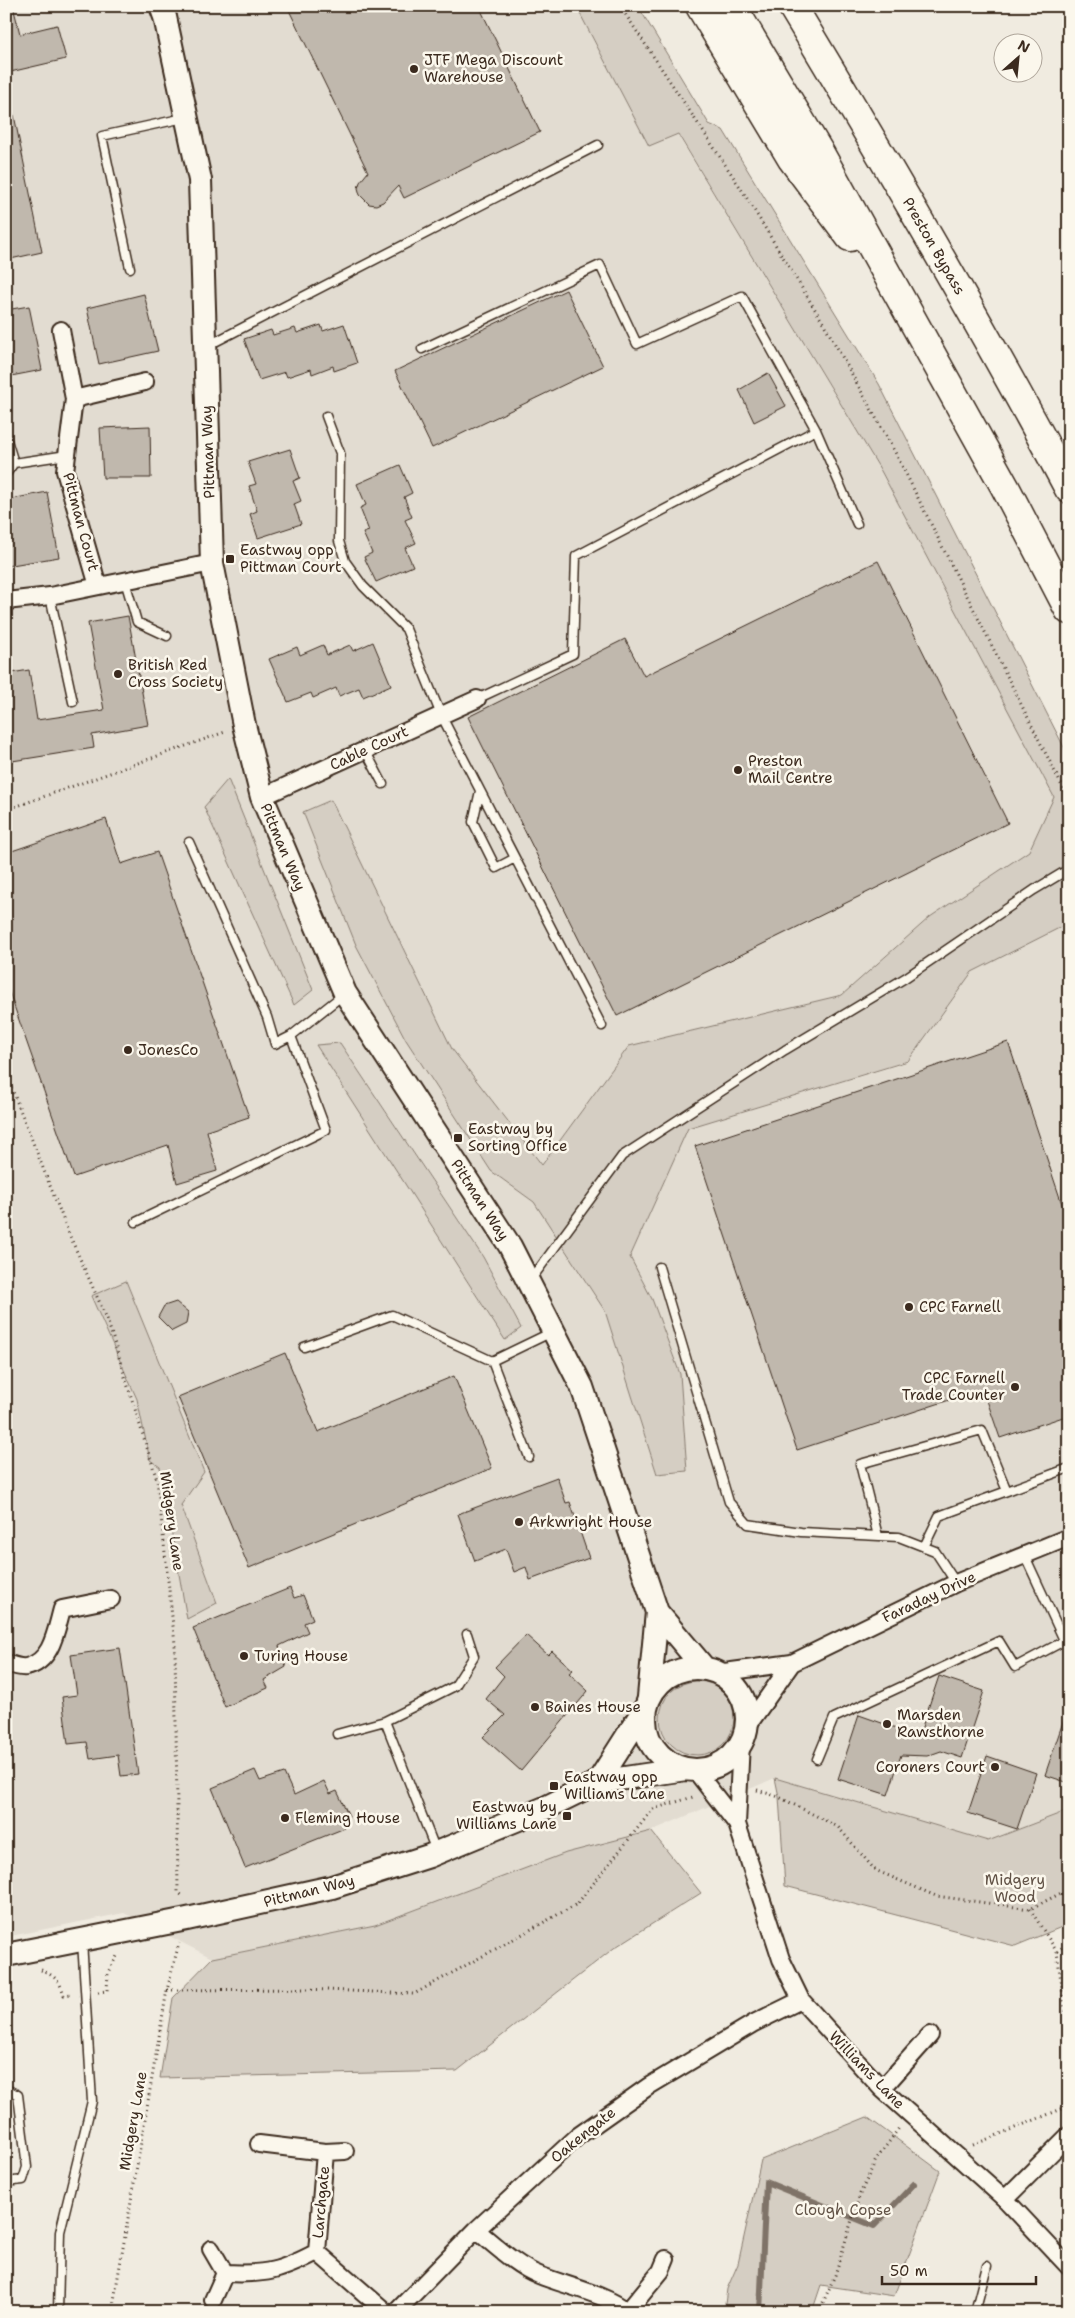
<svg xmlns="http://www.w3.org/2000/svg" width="1075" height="2318" viewBox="0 0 1075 2318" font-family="'Shantell Sans',sans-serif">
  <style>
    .built { fill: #e2dcd1; fill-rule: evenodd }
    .green { fill: #d5cec3; stroke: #887c70 }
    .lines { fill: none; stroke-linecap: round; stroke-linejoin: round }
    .stream { stroke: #7f7367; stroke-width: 6 }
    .building { fill: #c0b8ad; stroke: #3b2a1e }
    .lane-casing { stroke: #3b2a1e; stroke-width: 11 }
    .street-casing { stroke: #3b2a1e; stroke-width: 20 }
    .secondary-casing { stroke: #3b2a1e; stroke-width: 26 }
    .highway-casing { stroke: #3b2a1e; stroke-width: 31 }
    .path { stroke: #3b2a1e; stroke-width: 3; stroke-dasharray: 1 4; stroke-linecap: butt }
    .lane { stroke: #fbf7ec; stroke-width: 8 }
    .street { stroke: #fbf7ec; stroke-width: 16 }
    .secondary { stroke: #fbf7ec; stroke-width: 22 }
    .highway { stroke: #fbf7ec; stroke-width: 28 }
    .poi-dot { fill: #3b2a1e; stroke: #fbf7ec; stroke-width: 2 }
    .labels { text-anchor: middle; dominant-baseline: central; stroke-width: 5; stroke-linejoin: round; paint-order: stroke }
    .poi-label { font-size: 15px; fill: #3b2a1e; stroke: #fbf7ec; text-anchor: start }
    .street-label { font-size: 15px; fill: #3b2a1e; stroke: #fbf7ec }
    .park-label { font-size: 15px; fill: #625347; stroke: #fbf7ec }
  </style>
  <rect width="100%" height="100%" fill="#f0ebe0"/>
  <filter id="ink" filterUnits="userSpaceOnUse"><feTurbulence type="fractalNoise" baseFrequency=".02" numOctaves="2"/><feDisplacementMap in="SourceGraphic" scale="10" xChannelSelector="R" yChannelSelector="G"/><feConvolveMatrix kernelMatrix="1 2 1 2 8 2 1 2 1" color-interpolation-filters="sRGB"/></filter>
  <g filter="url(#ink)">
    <!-- built -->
    <path class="built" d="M 6,6 L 576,6 L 649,145 L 677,134 L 880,469 L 1055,797 L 1029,851 L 930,917 L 842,995 L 629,1046 L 542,1165 L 452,1049 L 331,800 L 303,812 L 491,1171 L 534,1202 L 605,1311 L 657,1474 L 687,1471 L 680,1374 L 652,1299 L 630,1257 L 688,1128 L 908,1062 L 972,972 L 1069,923 L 1069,1810 L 988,1841 L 775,1778 L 651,1831 L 566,1854 L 375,1925 L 212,1958 L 124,1913 L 6,1937 ZM 340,1043 L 483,1257 L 521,1328 L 505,1340 L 317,1046 ZM 126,1282 L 204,1472 L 181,1504 L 214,1595 L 187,1615 L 160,1467 L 150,1460 L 137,1399 L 91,1296 Z"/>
    <!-- green -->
    <path class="green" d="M 576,6 L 638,6 L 709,124 L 723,130 L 879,384 L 1069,757 L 1069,923 L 972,972 L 908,1061 L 688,1128 L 630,1257 L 652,1299 L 680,1374 L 687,1471 L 657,1474 L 605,1311 L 534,1202 L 491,1171 L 406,1040 L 356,945 L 303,812 L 331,800 L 452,1049 L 542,1165 L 629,1046 L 842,995 L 930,917 L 1029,851 L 1054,797 L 880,469 L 678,134 L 649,146 Z
      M 228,779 L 313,990 L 294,1005 L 204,807 Z
      M 340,1043 L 483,1257 L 521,1328 L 505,1340 L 316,1045 Z
      M 126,1281 L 204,1472 L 181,1505 L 217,1603 L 187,1619 L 160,1467 L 150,1460 L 137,1399 L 91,1296 Z
      M660 1718a37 37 0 1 1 74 0a37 37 0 1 1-74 0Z
      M 775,1778 L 988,1841 L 1069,1810 L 1069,1924 L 1015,1946 L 785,1886 L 779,1797 Z
      M 651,1831 L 701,1893 L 614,1948 L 457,2071 L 160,2078 L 173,1998 L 212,1958 L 375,1925 L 566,1853 Z
      M 867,2117 L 940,2171 L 894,2296 L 821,2285 L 812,2312 L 724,2312 L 727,2289 L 738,2264 L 761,2160 Z"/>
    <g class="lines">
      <!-- stream -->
      <path class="stream" d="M 760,2312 L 766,2182 L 874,2226 L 914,2184"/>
    </g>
    <!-- building -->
    <path class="building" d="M 6,6 L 13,6 L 20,34 L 57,25 L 66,59 L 6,73 Z
      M 287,6 L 479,6 L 540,132 L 404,198 L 398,186 L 383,202 L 376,205 L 369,204 L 360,195 L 358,188 L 360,182 L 368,172 Z
      M 14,115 L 42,252 L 6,260 L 6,116 Z
      M 566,290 L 603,366 L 432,448 L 395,371 Z
      M 144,294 L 158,351 L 99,364 L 87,308 Z
      M 29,306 L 42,370 L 6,377 L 6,310 Z
      M 344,324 L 357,363 L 334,371 L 333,366 L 312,374 L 311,369 L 287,377 L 285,372 L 259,380 L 244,339 L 271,330 L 273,335 L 295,328 L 297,333 L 321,325 L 323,331 Z
      M 768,373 L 786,406 L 754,422 L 739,390 Z
      M 150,426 L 151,478 L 103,478 L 100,428 Z
      M 290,449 L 300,478 L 293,481 L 301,501 L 294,504 L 301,524 L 258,538 L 250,514 L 257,511 L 249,486 L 256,484 L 248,462 Z
      M 400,465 L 412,493 L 404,497 L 412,517 L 405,520 L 416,543 L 405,548 L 413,566 L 376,582 L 364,557 L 372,553 L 363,533 L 369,531 L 360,508 L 366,505 L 357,484 Z
      M 47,492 L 59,557 L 6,566 L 6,500 Z
      M 878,561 L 1008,823 L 617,1016 L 468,717 L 625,639 L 644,676 Z
      M 128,616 L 148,725 L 92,735 L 94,748 L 6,762 L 6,674 L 29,670 L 37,720 L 104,710 L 88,623 Z
      M 373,642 L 391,685 L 363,697 L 359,688 L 339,696 L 336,688 L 313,698 L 311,693 L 288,702 L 269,659 L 297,647 L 300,655 L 323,645 L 327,655 L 350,645 L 353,651 Z
      M 106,819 L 121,864 L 157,852 L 249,1117 L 207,1131 L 217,1171 L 177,1183 L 168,1145 L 74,1177 L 6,983 L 6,853 Z
      M 1008,1042 L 1069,1225 L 1069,1415 L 1000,1438 L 983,1389 L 797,1450 L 695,1146 Z
      M 176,1302 L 188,1312 L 186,1324 L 172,1331 L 158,1317 L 164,1306 Z
      M 285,1353 L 318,1432 L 454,1376 L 492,1468 L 249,1568 L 178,1397 Z
      M 557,1477 L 566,1503 L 570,1502 L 589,1558 L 530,1580 L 526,1567 L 514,1572 L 506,1549 L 475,1561 L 458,1514 Z
      M 290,1588 L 294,1598 L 303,1595 L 313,1619 L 304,1623 L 308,1632 L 279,1646 L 286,1667 L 264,1680 L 268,1688 L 225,1707 L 193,1628 Z
      M 526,1635 L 548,1655 L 552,1651 L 573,1670 L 569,1673 L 588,1691 L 521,1771 L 483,1737 L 505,1715 L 486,1699 L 504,1676 L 495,1667 Z
      M 120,1648 L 138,1774 L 121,1776 L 118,1755 L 90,1759 L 87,1742 L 68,1744 L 62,1697 L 77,1695 L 71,1655 Z
      M 939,1676 L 984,1691 L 962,1758 L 941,1751 L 927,1756 L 901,1755 L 888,1795 L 838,1779 L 859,1715 L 919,1736 Z
      M 1066,1713 L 1069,1713 L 1069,1783 L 1045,1775 Z
      M 987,1756 L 1036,1773 L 1017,1829 L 968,1813 Z
      M 255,1770 L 260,1781 L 284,1773 L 294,1795 L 324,1781 L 330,1794 L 337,1791 L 349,1816 L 341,1820 L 345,1828 L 245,1868 L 212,1788 Z"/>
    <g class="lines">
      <!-- lane casing -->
      <g class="lane-casing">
        <path id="lane" d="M 130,268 L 102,136 L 184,118
          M 209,345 L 598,145
          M 422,349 L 600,265 L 637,344 L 742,296 L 816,430 L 576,556 L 573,654 L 477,699
          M 326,416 L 340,453 L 339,541 L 345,561 L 363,586 L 406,629 L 441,715 L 602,1026
          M 816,430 L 857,524
          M 6,437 L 14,463 L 67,455
          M 6,474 L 14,463
          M 125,581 L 137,622 L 167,636
          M 50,596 L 73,702
          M 365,750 L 383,784
          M 480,791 L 473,822 L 496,868 L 515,858
          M 189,842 L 267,1017 L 275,1044 L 291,1036 L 344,994
          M 136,1222 L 326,1130 L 291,1036
          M 659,1267 L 729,1502 L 748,1524 L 801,1532 L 899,1537 L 935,1551 L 956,1583
          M 530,1281 L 622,1156 L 785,1050 L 905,978 L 1034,890 L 1069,869
          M 304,1347 L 392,1315 L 492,1361
          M 529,1457 L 492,1361 L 552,1332
          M 1007,1491 L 1069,1468
          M 878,1536 L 860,1464 L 982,1430 L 1007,1491 L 939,1516 L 924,1547
          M 1024,1554 L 1069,1651
          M 337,1734 L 385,1721
          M 817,1759 L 834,1718 L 999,1641 L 1015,1667 L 1064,1641
          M 436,1851 L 385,1721 L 455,1686 L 474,1656 L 467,1634
          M 6,2089 L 18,2095 L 27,2167 L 23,2180 L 6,2182
          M 58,2312 L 60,2232 L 92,2101 L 82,1941
          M 975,2312 L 987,2266"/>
      </g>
      <!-- street casing -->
      <g class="street-casing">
        <path id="street" d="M 61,330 L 74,399 L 65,471 L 98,586
          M 74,399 L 145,382
          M 6,601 L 50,596 L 212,563
          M 262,797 L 477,699
          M 6,1663 C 12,1665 20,1668 26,1667 C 52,1662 56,1630 62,1609 L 111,1599
          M 717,1673 L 792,1663 L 956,1583 L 1069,1537
          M 746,1728 L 792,1663
          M 695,1770 L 737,1824 L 781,1959 L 801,2000 L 882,2089 L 1005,2199 L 1069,2267
          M 737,1824 L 741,1742
          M 882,2089 L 930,2035
          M 259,2144 L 325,2152 L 317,2252 L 386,2312
          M 325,2152 L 345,2151
          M 1005,2199 L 1069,2135
          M 476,2230 C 496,2246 515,2265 539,2275 C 566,2286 606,2294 628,2312
          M 211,2249 L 225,2273 L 213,2300
          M 225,2273 C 266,2275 281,2271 317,2252
          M 628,2311 L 661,2271 L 666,2259
          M 396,2312 L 476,2230 L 578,2136 L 649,2086 L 754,2023 L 801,2000"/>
      </g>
      <!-- secondary casing -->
      <g class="secondary-casing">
        <path id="secondary" d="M 161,6 L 165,17 L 200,180 L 212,563 L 244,725 L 262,797 L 345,993 L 510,1246 L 582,1387 L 657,1612 L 705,1669
          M645 1719a51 51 0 1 1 102 0a51 51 0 1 1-102 0Z
          M 649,1697 L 657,1612
          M 598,1782 L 647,1705
          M 6,1955 L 187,1919 L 332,1887 L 429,1856 L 545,1808 L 598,1782 L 686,1769"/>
      </g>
      <!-- highway casing -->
      <g class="highway-casing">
        <path id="highway" d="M 700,6 L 792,159 L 850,237
          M 732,6 L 821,155 L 1005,487 L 1069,610
          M 792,6 C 888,165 982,325 1069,489"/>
      </g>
      <!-- path -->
      <path class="path" d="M 620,6 L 740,187 L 824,324 L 897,456 L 1069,800
        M 6,810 L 225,732
        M 6,1074 L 69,1234 L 107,1319 L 157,1480 L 175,1644 L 178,1892 L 184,1897
        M 757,1790 L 779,1797 L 838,1827 L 875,1870 L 936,1896 L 1030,1909 L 1069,1889
        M 1030,1909 L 1057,1952
        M 1069,1941 L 1057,1952 L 1065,2010 L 1069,2014
        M 41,1970 C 55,1976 60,1981 64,1995 L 72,1994
        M 167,1990 L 307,1989 L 414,1994 L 577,1904 L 653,1809 L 693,1797
        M 98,1992 L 107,1991 L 108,1972 L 117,1956
        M 973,2145 L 1069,2106
        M 112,2312 L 167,1990 L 179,1943
        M 819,2312 L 835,2275 L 860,2194 L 876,2160 L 899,2128"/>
      <!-- lane -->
      <use href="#lane" class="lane"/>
      <!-- street -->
      <use href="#street" class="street"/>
      <!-- secondary -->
      <use href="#secondary" class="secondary"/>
      <!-- highway -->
      <use href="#highway" class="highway"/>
    </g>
  </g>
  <!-- markers -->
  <g class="poi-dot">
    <circle cx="414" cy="69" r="5"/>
    <rect x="225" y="554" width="10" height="10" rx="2.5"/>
    <circle cx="118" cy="674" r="5"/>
    <circle cx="738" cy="770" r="5"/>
    <circle cx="128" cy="1050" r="5"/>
    <rect x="453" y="1133" width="10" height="10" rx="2.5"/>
    <circle cx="909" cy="1307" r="5"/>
    <circle cx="1015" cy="1387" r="5"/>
    <circle cx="519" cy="1522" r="5"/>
    <circle cx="244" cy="1656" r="5"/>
    <circle cx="535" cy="1707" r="5"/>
    <circle cx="887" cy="1724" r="5"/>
    <circle cx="995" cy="1767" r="5"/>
    <rect x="549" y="1781" width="10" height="10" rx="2.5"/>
    <rect x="562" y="1811" width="10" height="10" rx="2.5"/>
    <circle cx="285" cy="1818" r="5"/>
  </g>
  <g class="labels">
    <!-- poi labels -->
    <g class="poi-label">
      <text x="424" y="60">JTF Mega Discount<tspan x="424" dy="17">Warehouse</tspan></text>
      <text x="240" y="550">Eastway opp<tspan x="240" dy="17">Pittman Court</tspan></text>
      <text x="128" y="665">British Red<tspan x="128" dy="17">Cross Society</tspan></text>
      <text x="748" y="761">Preston<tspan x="748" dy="17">Mail Centre</tspan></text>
      <text x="138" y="1050">JonesCo</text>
      <text x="468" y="1129">Eastway by<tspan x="468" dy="17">Sorting Office</tspan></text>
      <text x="919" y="1307">CPC Farnell</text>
      <text x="1005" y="1378" text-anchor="end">CPC Farnell<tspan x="1005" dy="17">Trade Counter</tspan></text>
      <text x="529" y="1522">Arkwright House</text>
      <text x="254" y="1656">Turing House</text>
      <text x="545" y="1707">Baines House</text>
      <text x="897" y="1715">Marsden<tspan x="897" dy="17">Rawsthorne</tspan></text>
      <text x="985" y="1767" text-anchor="end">Coroners Court</text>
      <text x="564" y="1777">Eastway opp<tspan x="564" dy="17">Williams Lane</tspan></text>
      <text x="557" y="1807" text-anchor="end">Eastway by<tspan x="557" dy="17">Williams Lane</tspan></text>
      <text x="295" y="1818">Fleming House</text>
    </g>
    <!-- street labels -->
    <g class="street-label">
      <text transform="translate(934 246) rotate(60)">Preston Bypass</text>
      <text transform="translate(208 452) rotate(-92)">Pittman Way</text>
      <text transform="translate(81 522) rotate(75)">Pittman Court</text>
      <text transform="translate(369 748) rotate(-25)">Cable Court</text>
      <text transform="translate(283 847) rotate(67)">Pittman Way</text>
      <text transform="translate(480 1200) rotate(57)">Pittman Way</text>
      <text transform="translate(172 1521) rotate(82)">Midgery Lane</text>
      <text transform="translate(929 1597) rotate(-25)">Faraday Drive</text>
      <text transform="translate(309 1891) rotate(-14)">Pittman Way</text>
      <text transform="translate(867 2070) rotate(46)">Williams Lane</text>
      <text transform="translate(133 2121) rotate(-80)">Midgery Lane</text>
      <text transform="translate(583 2135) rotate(-39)">Oakengate</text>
      <text transform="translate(321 2202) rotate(-85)">Larchgate</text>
    </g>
    <!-- park labels -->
    <g class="park-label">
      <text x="1015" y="1880">Midgery<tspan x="1015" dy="17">Wood</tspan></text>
      <text x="843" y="2210">Clough Copse</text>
    </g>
  </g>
  <!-- margin -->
  <rect width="1075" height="2318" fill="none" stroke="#fbf7ec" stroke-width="25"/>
  <rect x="12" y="12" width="1050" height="2293" fill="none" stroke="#3b2a1e" stroke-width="2" filter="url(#ink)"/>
  <!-- north arrow -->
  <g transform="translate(1018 58) rotate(27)"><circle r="24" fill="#fbf7ec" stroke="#aea59a"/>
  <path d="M0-4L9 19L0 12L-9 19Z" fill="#3b2a1e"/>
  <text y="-8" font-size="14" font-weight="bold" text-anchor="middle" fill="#3b2a1e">N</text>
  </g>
  <!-- scale -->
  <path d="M882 2276v8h154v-8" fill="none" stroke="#3b2a1e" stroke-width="2.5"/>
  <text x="890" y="2276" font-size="15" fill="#3b2a1e" stroke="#fbf7ec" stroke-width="4" paint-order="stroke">50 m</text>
</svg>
